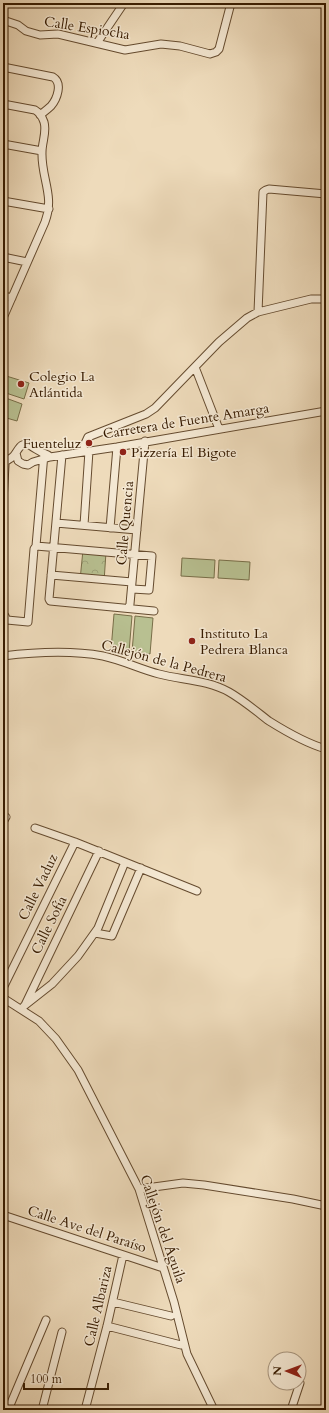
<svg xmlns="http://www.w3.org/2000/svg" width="329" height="1413" viewBox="0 0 329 1413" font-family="Cardo,serif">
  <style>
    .park { fill: url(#park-crowns); stroke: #786e48 }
    .garden { fill: #b8c091; stroke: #786e48 }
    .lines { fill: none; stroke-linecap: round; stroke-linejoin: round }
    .minor-casing { stroke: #654b2f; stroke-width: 9 }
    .minor { stroke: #f4e8d3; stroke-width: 7 }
    .poi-dot { fill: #8f2418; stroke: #f4e8d3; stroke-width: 1.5 }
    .labels { text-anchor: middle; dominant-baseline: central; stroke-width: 3; stroke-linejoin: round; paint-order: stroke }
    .street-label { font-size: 14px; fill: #371b00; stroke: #f4e8d3 }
    .poi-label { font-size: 14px; fill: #371b00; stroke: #f4e8d3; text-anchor: start }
  </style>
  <defs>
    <pattern id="park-crowns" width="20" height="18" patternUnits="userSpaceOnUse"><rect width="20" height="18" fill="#b8c091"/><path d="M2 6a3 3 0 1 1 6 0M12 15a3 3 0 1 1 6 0" fill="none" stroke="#9fa47b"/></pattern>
  </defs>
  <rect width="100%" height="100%" fill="#eedbbb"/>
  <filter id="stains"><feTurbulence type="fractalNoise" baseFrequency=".005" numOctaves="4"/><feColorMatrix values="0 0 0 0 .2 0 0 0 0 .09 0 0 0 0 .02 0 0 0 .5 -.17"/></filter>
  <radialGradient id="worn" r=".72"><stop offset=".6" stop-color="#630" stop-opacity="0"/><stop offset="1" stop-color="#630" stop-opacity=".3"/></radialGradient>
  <!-- park -->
  <path class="park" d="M 83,550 L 106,552 L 104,582 L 80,580 Z"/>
  <!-- garden -->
  <path class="garden" d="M 3,375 L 29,383 L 24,399 L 3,392 Z
    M 3,397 L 22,404 L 17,421 L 3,417 Z
    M 182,558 L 215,560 L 214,578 L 181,576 Z
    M 219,560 L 250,562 L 249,580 L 218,578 Z
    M 114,614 L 132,616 L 129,652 L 111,650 Z
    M 135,616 L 153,618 L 150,654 L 132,652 Z"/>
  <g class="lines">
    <!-- minor casing -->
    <g class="minor-casing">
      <path id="minor" d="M 3,20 L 18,25 L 26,31 L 40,35 L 58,34 L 125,50 L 161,44 L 180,46 L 210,54 L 216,52 L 219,49 L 231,3
        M 97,43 L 124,3
        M 3,67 L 53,77 C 63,83 57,99 51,106 C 48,109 44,112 40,115
        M 3,104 L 35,110 C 40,113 42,116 44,122 C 47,132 42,142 42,152 C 41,178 55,196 45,222 L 3,318
        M 3,144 L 42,151
        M 3,201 L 49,209
        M 3,257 L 27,262
        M 3,296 L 12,298
        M 258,312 L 263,192 L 266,190 L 269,189 L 326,194
        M 195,367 L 219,429
        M 81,452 L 88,437 L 146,414 L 155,408 L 219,342 L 247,318 L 258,312 L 311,299 L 326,299
        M 16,453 L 18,461 L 23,464 L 28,465 L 33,462 L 50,457 L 117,447 L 326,411
        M 62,455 L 49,599 L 50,601 L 154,611
        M 3,464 C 6,461 8,460 11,458 C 18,454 19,439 31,446 C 38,450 39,452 48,455
        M 3,502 L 5,465
        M 56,523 L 137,530
        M 84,525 L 89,451
        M 110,528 L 117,447
        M 36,546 L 44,454
        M 51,575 L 132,582
        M 129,607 L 130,604 L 145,441
        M 5,616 L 7,620 L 28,622 L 34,549 L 36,546 L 152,556 L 149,590 L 132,589
        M 3,656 C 36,652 70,650 103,656 C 122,660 140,669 159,674 C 182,680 208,680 229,692 C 243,700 256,711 269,721 C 285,731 308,744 326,749
        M 3,822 L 6,817
        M 35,828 L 75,842 L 197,891
        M 95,933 L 112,936 L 141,868
        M 3,988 L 75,842
        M 3,998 L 39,1021 L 56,1039 L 78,1070 L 139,1189 L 174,1302 L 187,1354 L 214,1410
        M 25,1005 L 99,851
        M 24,1006 L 52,984 L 78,956 L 98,928 L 125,862
        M 139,1189 L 183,1183 L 204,1185 L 293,1199 L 326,1206
        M 3,1215 L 163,1268
        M 113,1302 L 171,1316
        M 107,1326 L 181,1345
        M 8,1410 L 46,1320
        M 42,1410 L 62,1332
        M 85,1410 L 107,1326 L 123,1255
        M 291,1410 L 300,1383"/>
    </g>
    <!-- minor -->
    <use href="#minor" class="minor"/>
  </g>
  <!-- markers -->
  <g class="poi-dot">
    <circle cx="21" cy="384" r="4"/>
    <circle cx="89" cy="443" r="4"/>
    <circle cx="123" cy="452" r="4"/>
    <circle cx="192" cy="641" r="4"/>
  </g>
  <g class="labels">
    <!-- street labels -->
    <g class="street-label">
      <text transform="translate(87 28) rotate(9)">Calle Espiocha</text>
      <text transform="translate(186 421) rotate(-9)">Carretera de Fuente Amarga</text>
      <text transform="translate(125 523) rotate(-85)">Calle Quencia</text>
      <text transform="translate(164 661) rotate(15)">Callejón de la Pedrera</text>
      <text transform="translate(38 887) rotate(-64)">Calle Vaduz</text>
      <text transform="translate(49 925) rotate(-64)">Calle Sofía</text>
      <text transform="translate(87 1229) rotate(18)">Calle Ave del Paraíso</text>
      <text transform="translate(163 1229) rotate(71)">Callejón del Águila</text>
      <text transform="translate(98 1306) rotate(-77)">Calle Albariza</text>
    </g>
    <!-- poi labels -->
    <g class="poi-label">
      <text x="29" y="376">Colegio La<tspan x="29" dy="16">Atlántida</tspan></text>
      <text x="81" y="443" text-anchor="end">Fuenteluz</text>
      <text x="131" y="452">Pizzería El Bigote</text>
      <text x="200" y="633">Instituto La<tspan x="200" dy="16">Pedrera Blanca</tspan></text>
    </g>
  </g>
  <!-- margin -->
  <rect width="329" height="1413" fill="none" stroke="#eedbbb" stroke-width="16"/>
  <rect x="4" y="4" width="321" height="1405" fill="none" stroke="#371b00" stroke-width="2"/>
  <rect x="8" y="8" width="313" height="1397" fill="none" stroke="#371b00"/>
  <!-- north arrow -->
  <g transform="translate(287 1371) rotate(271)"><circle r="19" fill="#f4e8d3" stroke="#a8967f"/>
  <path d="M0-3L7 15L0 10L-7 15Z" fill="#8f2418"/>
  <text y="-6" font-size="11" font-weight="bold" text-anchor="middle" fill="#371b00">N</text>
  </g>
  <!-- scale -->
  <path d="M24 1383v6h84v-6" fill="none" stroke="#371b00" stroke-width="2"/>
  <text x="30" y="1383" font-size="12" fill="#371b00" stroke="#f4e8d3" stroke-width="3" paint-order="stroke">100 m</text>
  <rect width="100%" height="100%" filter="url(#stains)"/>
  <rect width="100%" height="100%" fill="url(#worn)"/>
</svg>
